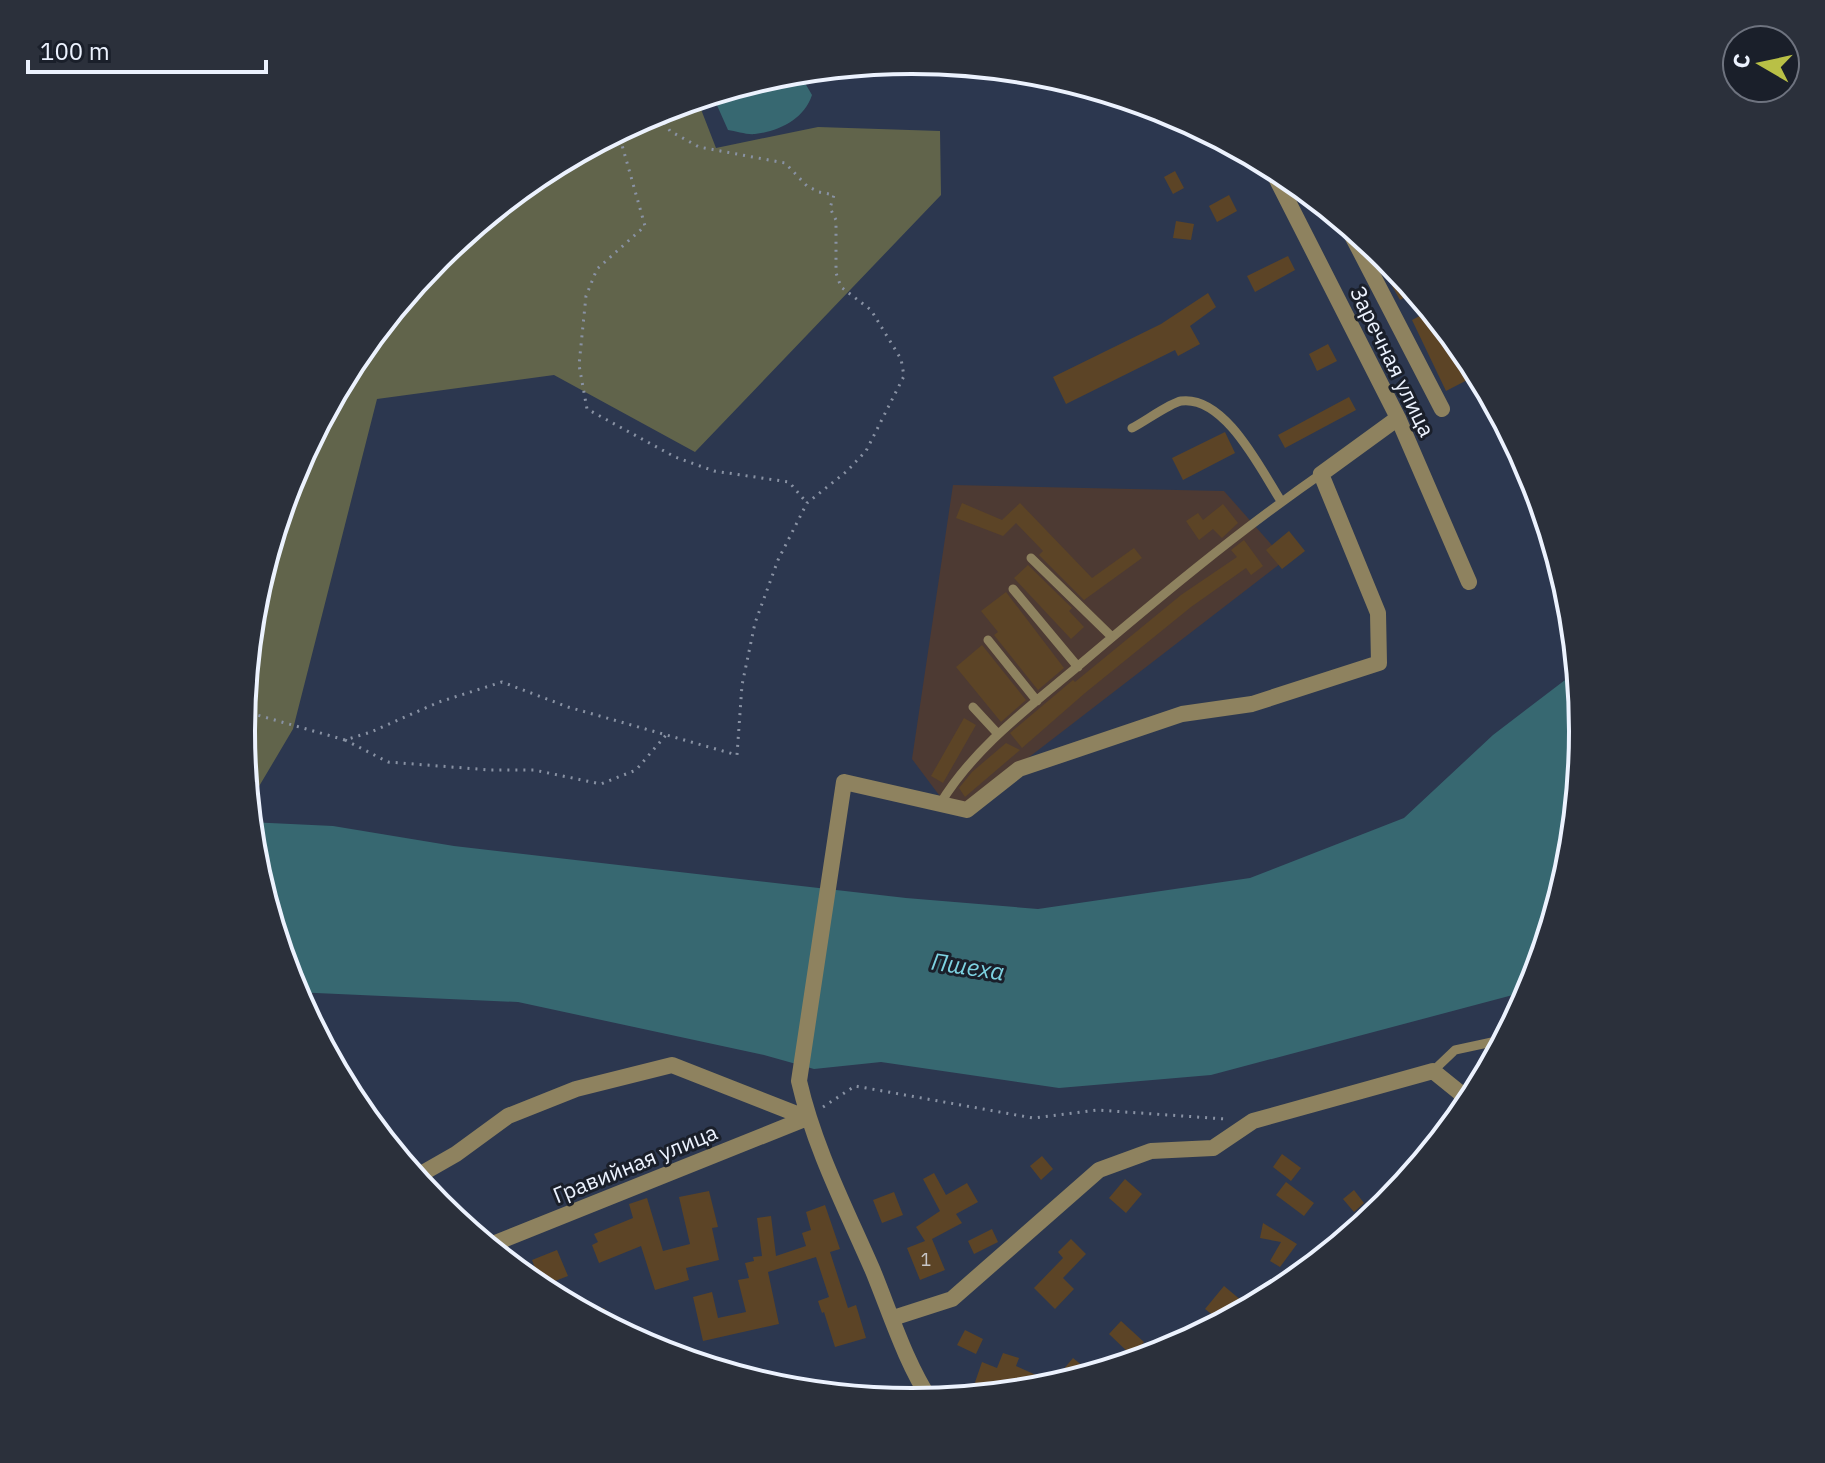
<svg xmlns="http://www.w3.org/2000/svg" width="1825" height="1463" viewBox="0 0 1825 1463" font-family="'IBM Plex Sans',sans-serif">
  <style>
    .industrial { fill: #4d3a33 }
    .green { fill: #61644b }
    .water { fill: #376871 }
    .building { fill: #5c4426 }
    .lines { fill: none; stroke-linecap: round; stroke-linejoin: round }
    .path { stroke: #8992a4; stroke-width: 3; stroke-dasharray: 2 6; stroke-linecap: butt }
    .service { stroke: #8e825f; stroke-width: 9 }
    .minor { stroke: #8e825f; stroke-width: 16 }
    .labels { text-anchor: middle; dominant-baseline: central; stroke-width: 6; stroke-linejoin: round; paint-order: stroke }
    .number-label { font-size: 18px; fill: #c8c6c8 }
    .street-label { font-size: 22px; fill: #ecf2fe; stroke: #1a1f2a }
    .water-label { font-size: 24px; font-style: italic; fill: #7dd2e1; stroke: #1a1f2a }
    .rim { fill: none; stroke: #ecf2fe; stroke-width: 4 }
  </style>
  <rect width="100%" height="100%" fill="#2c374f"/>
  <!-- industrial -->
  <path class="industrial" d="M 953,485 L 1224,491 L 1285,560 L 954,815 L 912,759 Z"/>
  <!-- green -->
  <path class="green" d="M 697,99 L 716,148 L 818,127 L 940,131 L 941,195 L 695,452 L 554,375 L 377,399 L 293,729 L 248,805 L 241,731 L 254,600 L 292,474 L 354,358 L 438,256 L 540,173 L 656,111 Z"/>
  <!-- water -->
  <path class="water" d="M 798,71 L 812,95 C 804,119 780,131 755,134 C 747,135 736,131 728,130 L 712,94 L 782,73 Z
    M 1571,603 L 1584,732 L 1571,863 L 1532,990 L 1211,1075 L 1059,1088 L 881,1062 L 814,1069 L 764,1055 L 518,1002 L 294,992 L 254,862 L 250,822 L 333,826 L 454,846 L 906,898 L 1038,909 L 1250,878 L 1404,818 L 1493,735 L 1569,677 L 1565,613 Z"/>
  <!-- building -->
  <path class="building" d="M 1175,171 L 1184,188 L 1173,194 L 1164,177 Z
    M 1229,195 L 1237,211 L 1217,222 L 1209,206 Z
    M 1176,221 L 1194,224 L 1191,240 L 1173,238 Z
    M 1288,256 L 1295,270 L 1255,292 L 1247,276 Z
    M 1400,272 L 1416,291 L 1400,300 L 1388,279 Z
    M 1208,293 L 1216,307 L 1190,326 L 1200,344 L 1178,356 L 1175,350 L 1066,404 L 1053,377 L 1161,324 Z
    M 1431,310 L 1458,343 L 1475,376 L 1446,391 L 1412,320 Z
    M 1328,344 L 1337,361 L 1317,371 L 1309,354 Z
    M 1349,397 L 1356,410 L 1285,448 L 1278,435 Z
    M 1225,432 L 1235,453 L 1183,480 L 1172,458 Z
    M 962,503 L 1002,520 L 1020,503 L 1092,578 L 1134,548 L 1142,558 L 1084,600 L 1039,555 L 1043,551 L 1016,523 L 1003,536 L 956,518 Z
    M 1223,504 L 1238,523 L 1222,538 L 1213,529 L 1199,540 L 1186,521 L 1198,513 L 1203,520 Z
    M 1289,531 L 1305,551 L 1282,569 L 1266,550 Z
    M 1244,540 L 1263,566 L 1251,575 L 1246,568 L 1191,607 L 1085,693 L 1022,748 L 1010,733 L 1073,680 L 1075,682 L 1181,595 L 1237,557 L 1231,550 Z
    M 1028,565 L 1072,608 L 1069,611 L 1084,627 L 1071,639 L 1014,578 Z
    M 1006,592 L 1064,668 L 1038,690 L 994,635 L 998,632 L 981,611 Z
    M 982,645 L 1026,700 L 1001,722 L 956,667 Z
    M 964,718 L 976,725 L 943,783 L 931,776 Z
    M 1006,743 L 1020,750 L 965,797 L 959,788 L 972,772 Z
    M 1282,1154 L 1301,1168 L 1291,1181 L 1273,1167 Z
    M 1042,1156 L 1053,1169 L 1041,1180 L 1030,1166 Z
    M 934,1173 L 946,1195 L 967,1183 L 978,1202 L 956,1214 L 962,1223 L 932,1239 L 945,1270 L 920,1280 L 907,1248 L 925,1241 L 916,1227 L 940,1211 L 923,1179 Z
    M 1125,1179 L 1142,1194 L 1126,1213 L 1109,1198 Z
    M 1286,1182 L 1314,1203 L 1304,1216 L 1276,1195 Z
    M 1354,1190 L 1364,1203 L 1354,1212 L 1343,1199 Z
    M 709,1191 L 718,1227 L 712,1228 L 719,1260 L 686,1268 L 689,1280 L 655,1290 L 641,1246 L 599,1263 L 592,1245 L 598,1242 L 594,1234 L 633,1218 L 629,1204 L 647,1198 L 663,1251 L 690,1244 L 679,1197 Z
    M 894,1192 L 903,1215 L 882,1223 L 873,1200 Z
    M 825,1205 L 840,1249 L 830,1252 L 848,1308 L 856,1305 L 866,1338 L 835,1347 L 824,1312 L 822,1313 L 818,1301 L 829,1297 L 816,1257 L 768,1272 L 779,1324 L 703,1341 L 693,1297 L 712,1292 L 718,1318 L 746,1312 L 738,1280 L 749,1278 L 745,1263 L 754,1261 L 753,1257 L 762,1256 L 757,1218 L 771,1216 L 776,1256 L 806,1246 L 802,1233 L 811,1230 L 806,1212 Z
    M 1263,1223 L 1297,1244 L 1280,1267 L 1270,1261 L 1281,1242 L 1260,1238 Z
    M 992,1229 L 998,1242 L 974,1254 L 968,1241 Z
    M 1071,1239 L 1086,1254 L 1063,1278 L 1074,1289 L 1055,1309 L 1034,1288 L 1063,1258 L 1058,1252 Z
    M 557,1250 L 568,1276 L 542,1286 L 532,1260 Z
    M 1224,1286 L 1242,1301 L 1223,1323 L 1205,1309 Z
    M 604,1308 L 616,1331 L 588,1316 Z
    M 1121,1321 L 1144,1342 L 1132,1356 L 1109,1334 Z
    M 965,1330 L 983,1339 L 976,1354 L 957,1345 Z
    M 1003,1353 L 1019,1358 L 1016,1366 L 1047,1380 L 1042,1390 L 1029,1392 L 1018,1387 L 1016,1393 L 1005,1394 L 990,1388 L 988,1396 L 985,1396 L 972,1391 L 982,1362 L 997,1368 Z
    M 1073,1358 L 1094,1375 L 1047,1389 Z"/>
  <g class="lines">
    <!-- path -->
    <path class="path" d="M 618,131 L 645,226 L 597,269 L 586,296 L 579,365 L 587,409 L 675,457 L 714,471 L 789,482 L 807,503
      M 243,711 L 345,740 L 371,732 L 439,702 L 502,682 L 568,707 L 737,755 L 742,685 L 755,623 L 778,560 L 807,503 L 847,471 L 866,451 L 904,376 L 901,359 L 871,310 L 841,287 L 836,273 L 836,220 L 830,208 L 834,195 L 819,192 L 807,186 L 785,163 L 699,147 L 670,131 L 657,111
      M 345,740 L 388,762 L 490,770 L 534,770 L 601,784 L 636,770 L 666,735
      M 823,1107 L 855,1086 L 1033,1118 L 1097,1110 L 1225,1119"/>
    <!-- service -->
    <path class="service" d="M 1132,428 C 1144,422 1170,403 1181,401 C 1225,395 1261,470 1281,501
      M 1031,558 L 1112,637
      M 1013,589 L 1078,667
      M 988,640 L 1037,701
      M 973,707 L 998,734
      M 940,804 C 973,749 1028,708 1077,667 C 1156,600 1236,533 1321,474
      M 1433,1071 L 1455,1050 L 1506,1039"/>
    <!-- minor -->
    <path class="minor" d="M 1269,164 L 1398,418 L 1469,582
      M 1283,191 L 1302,187
      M 1345,222 L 1442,409
      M 414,1178 L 456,1154 L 508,1116 L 576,1089 L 672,1065 L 807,1118
      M 500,1258 L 493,1244 L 807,1118
      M 893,1318 L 952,1299 L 1099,1170 L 1151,1151 L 1213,1148 L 1253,1121 L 1433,1071 L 1459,1092 L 1470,1105
      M 931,1401 C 905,1361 891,1315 873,1271 C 846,1209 814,1147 799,1081 L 844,782 L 967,810 L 1019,769 L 1182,714 L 1252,704 L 1379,663 L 1378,613 L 1321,474 L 1398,418"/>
  </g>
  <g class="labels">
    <!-- number labels -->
    <g class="number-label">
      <text x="926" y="1259">1</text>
    </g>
    <!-- street labels -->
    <g class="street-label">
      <text transform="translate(1393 361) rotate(64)">Заречная улица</text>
      <text transform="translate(635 1163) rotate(-22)">Гравийная улица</text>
    </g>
    <!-- water labels -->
    <g class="water-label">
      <text transform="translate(968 966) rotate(9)">Пшеха</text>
    </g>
  </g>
  <!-- crop -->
  <path d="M0 0H1825V1463H0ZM255 731a657 657 0 1 1 1314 0a657 657 0 1 1-1314 0Z" fill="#2b303b" fill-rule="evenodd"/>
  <path class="rim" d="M255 731a657 657 0 1 1 1314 0a657 657 0 1 1-1314 0Z"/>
  <!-- north arrow -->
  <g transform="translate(1761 64) rotate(279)"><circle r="38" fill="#1a1f2a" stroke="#6e737f" stroke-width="2"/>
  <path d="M0-6L14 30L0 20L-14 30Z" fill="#b9c046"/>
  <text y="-12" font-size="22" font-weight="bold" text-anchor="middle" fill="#ecf2fe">С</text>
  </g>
  <!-- scale -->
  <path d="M28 60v12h238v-12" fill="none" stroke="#ecf2fe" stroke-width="4"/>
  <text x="40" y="60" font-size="24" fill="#ecf2fe" stroke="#1a1f2a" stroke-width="6" paint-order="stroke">100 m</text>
</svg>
